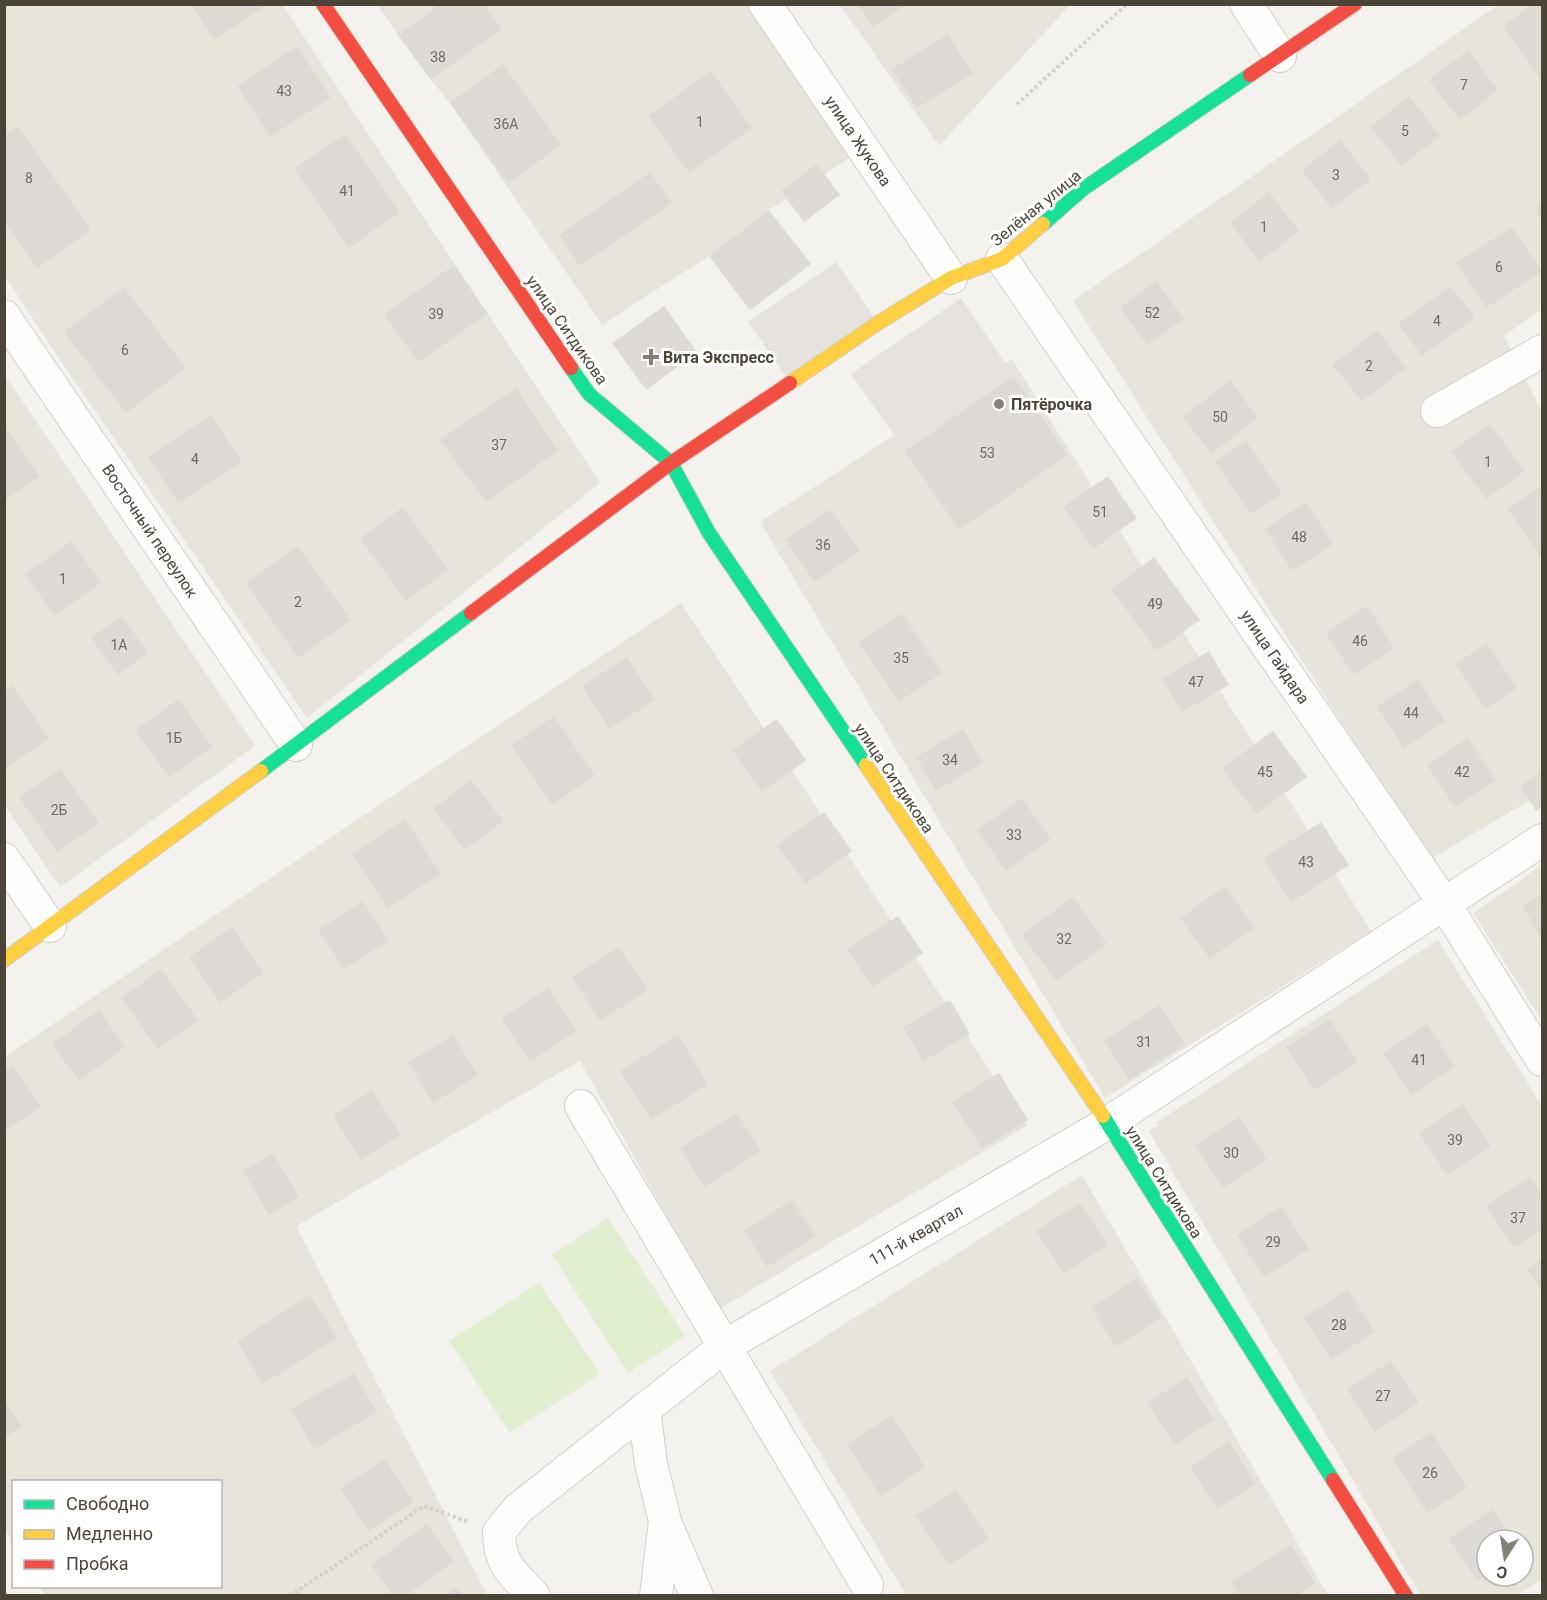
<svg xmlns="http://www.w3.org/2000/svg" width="1547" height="1600" viewBox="0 0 1547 1600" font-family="Roboto,sans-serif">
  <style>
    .residential { fill: #e7e4dc; fill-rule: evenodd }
    .green { fill: #e1eecf }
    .parking { fill: #e6e3df }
    .building { fill: #dedbd6 }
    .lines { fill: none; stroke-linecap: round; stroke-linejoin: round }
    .street-casing { stroke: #d2d0cb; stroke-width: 34 }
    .fast-casing { stroke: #d3cfc5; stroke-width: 16 }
    .slow-casing { stroke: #d3cfc5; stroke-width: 16 }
    .jam-casing { stroke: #d3cfc5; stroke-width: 16 }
    .path { stroke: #d3d2cc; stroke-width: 4; stroke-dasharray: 3 3; stroke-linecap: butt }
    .street { stroke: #fdfdfc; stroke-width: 32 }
    .fast { stroke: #16e098; stroke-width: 14 }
    .slow { stroke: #ffcf43; stroke-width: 14 }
    .jam { stroke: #f24e42; stroke-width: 14 }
    .poi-dot { fill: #868178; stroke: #fff; stroke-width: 2 }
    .labels { text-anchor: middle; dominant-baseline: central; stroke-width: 6; stroke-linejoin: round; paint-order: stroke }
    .number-label { font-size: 14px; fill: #706a61 }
    .street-label { font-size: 16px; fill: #4b4439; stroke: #fff }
    .poi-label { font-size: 16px; font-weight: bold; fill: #4b4439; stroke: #fff; text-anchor: start }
  </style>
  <rect width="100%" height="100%" fill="#f4f2ee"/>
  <!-- residential -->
  <path class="residential" d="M 4,5 L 283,5 L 600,483 L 307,718 L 56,354 L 5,276 Z
    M 377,5 L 752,5 L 854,155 L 769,210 L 709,256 L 602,325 L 450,103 L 431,80 Z
    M 840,5 L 1070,5 L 939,146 Z
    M 1498,5 L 1542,5 L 1542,309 L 1504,336 L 1542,412 L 1542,793 L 1429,860 L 1073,301 Z
    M 1012,359 L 1371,931 L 1105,1098 L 760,522 Z
    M 4,374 L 255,746 L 60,887 L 5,806 Z
    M 681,603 L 1027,1126 L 719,1309 L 580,1061 L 296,1226 L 487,1595 L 45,1595 L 39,1587 L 220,1586 L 220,1482 L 14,1482 L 13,1543 L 5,1529 L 5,1056 Z
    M 1542,865 L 1542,1021 L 1473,913 Z
    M 1438,940 L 1542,1106 L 1542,1580 L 1516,1595 L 1420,1595 L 1149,1131 L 1159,1125 L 1157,1122 ZM 1487,1540 L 1523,1540 L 1523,1576 L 1487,1576 Z
    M 1082,1175 L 1328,1595 L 906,1595 L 770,1371 Z"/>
  <!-- green -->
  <path class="green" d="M 608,1218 L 685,1336 L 628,1373 L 552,1255 Z
    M 539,1283 L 600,1374 L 510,1433 L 449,1341 Z"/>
  <!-- parking -->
  <path class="parking" d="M 836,262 L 878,323 L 791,384 L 748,322 Z
    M 961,298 L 1014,376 L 905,451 L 851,374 Z"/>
  <!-- building -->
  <path class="building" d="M 191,4 L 268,4 L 214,40 Z
    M 441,4 L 484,4 L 501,29 L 431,80 L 398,35 Z
    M 858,4 L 907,4 L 873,27 Z
    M 1533,4 L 1542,4 L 1542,81 L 1503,26 Z
    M 948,34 L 973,74 L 917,108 L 892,69 Z
    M 297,46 L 331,97 L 270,137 L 237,86 Z
    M 1468,50 L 1498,90 L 1460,120 L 1429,80 Z
    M 503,64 L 561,145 L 508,183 L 450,103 Z
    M 711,71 L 752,128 L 689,173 L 648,116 Z
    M 1409,96 L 1440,136 L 1401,166 L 1371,127 Z
    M 18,126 L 91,230 L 37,268 L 4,221 L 4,136 Z
    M 345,134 L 400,212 L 349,248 L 294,169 Z
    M 1340,140 L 1371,179 L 1332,209 L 1302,170 Z
    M 817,164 L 840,195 L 804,222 L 781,191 Z
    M 650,172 L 672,203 L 580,266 L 559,235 Z
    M 1269,192 L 1299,231 L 1260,262 L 1230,223 Z
    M 1542,203 L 1542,220 L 1534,210 Z
    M 769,210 L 811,264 L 750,310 L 709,256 Z
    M 1512,227 L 1542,271 L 1486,308 L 1456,263 Z
    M 454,265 L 488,314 L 418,362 L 384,314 Z
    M 1156,281 L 1184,319 L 1147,345 L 1120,308 Z
    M 1451,286 L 1475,318 L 1422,356 L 1398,324 Z
    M 124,287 L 186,368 L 126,413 L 64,332 Z
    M 664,306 L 697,352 L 646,390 L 612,343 Z
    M 1378,330 L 1406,368 L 1362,401 L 1332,365 Z
    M 1014,376 L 1068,455 L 959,530 L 905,451 Z
    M 1230,380 L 1258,418 L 1211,454 L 1183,417 Z
    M 516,388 L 558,451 L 486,502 L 440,440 Z
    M 211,415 L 242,462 L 178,503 L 148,457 Z
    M 1490,424 L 1525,471 L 1486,499 L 1451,452 Z
    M 7,429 L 40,476 L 4,501 L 4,430 Z
    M 1246,441 L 1282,494 L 1251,514 L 1215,462 Z
    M 1108,476 L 1137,518 L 1093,549 L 1063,507 Z
    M 1542,486 L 1542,555 L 1540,556 L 1508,509 Z
    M 1306,502 L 1333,544 L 1292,571 L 1265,529 Z
    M 403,507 L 448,570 L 406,601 L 360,538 Z
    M 830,509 L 860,551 L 815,582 L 785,540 Z
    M 72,541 L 101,583 L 54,616 L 25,574 Z
    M 298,546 L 351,620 L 298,658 L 246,583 Z
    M 1154,557 L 1200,620 L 1157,651 L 1111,589 Z
    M 1367,606 L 1394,648 L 1354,675 L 1326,633 Z
    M 902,613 L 942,673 L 899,702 L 859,642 Z
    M 122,616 L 148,653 L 117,675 L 91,637 Z
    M 1487,643 L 1517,688 L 1485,709 L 1456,664 Z
    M 1209,651 L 1229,685 L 1182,712 L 1162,679 Z
    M 627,657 L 655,700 L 609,729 L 582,686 Z
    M 1418,679 L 1445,721 L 1404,748 L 1377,706 Z
    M 12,685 L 49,738 L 5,769 L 5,691 Z
    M 179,699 L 212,747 L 169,777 L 135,730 Z
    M 554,716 L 595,776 L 552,805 L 511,745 Z
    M 777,719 L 806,760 L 762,792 L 732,750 Z
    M 963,729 L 983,763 L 936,791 L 916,757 Z
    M 1273,731 L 1307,777 L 1256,814 L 1222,768 Z
    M 1468,738 L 1496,780 L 1455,807 L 1427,765 Z
    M 60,769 L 99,823 L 57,852 L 19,797 Z
    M 1542,772 L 1542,806 L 1536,811 L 1520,786 Z
    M 471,780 L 503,821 L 465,850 L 433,809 Z
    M 1022,798 L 1051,840 L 1006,871 L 977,830 Z
    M 824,812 L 852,851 L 806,884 L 777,845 Z
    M 405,819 L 441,874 L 388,908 L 352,854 Z
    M 1321,822 L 1349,865 L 1291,902 L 1263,858 Z
    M 1225,886 L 1254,928 L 1210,959 L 1180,918 Z
    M 1542,895 L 1542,941 L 1523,906 Z
    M 1073,897 L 1107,944 L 1056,981 L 1022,935 Z
    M 363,901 L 389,941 L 344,969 L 318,929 Z
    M 898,916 L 923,953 L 872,987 L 847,949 Z
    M 232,927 L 263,973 L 220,1003 L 189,957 Z
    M 619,947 L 648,990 L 600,1021 L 572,977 Z
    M 161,969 L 198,1020 L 158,1049 L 121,998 Z
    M 548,988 L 577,1031 L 530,1062 L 501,1018 Z
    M 950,1000 L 970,1034 L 923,1061 L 903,1027 Z
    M 1160,1005 L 1185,1044 L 1129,1080 L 1104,1040 Z
    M 99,1010 L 125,1047 L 79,1081 L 52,1044 Z
    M 1330,1019 L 1358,1062 L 1314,1090 L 1286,1047 Z
    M 1427,1024 L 1455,1067 L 1411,1095 L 1383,1053 Z
    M 453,1035 L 478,1075 L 433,1103 L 408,1063 Z
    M 678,1035 L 708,1084 L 651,1120 L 620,1071 Z
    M 13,1066 L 41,1107 L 4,1131 L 4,1071 Z
    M 999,1073 L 1028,1120 L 982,1149 L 952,1102 Z
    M 372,1090 L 401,1135 L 361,1160 L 333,1116 Z
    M 1463,1104 L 1491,1147 L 1447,1175 L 1419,1133 Z
    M 737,1113 L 761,1151 L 704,1187 L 680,1148 Z
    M 1239,1117 L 1267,1160 L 1223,1188 L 1195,1145 Z
    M 273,1153 L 299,1197 L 269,1215 L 243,1171 Z
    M 1530,1177 L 1542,1196 L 1542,1230 L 1514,1248 L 1486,1206 Z
    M 792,1200 L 816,1236 L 767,1267 L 744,1231 Z
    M 1080,1203 L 1108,1245 L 1064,1274 L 1036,1231 Z
    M 1281,1206 L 1309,1249 L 1264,1277 L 1237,1235 Z
    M 1542,1259 L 1542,1292 L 1527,1269 Z
    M 1137,1278 L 1162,1317 L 1116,1347 L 1091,1308 Z
    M 1348,1289 L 1375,1332 L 1331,1360 L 1304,1317 Z
    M 310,1295 L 337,1338 L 263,1384 L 237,1341 Z
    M 1391,1361 L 1419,1403 L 1375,1432 L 1347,1389 Z
    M 354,1373 L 377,1412 L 314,1449 L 291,1409 Z
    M 1187,1377 L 1214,1420 L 1175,1445 L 1147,1403 Z
    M 4,1399 L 22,1427 L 4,1438 Z
    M 892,1415 L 925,1467 L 880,1496 L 847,1444 Z
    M 1432,1432 L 1467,1488 L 1427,1513 L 1392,1458 Z
    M 1229,1441 L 1256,1484 L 1217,1509 L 1190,1467 Z
    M 385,1459 L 413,1502 L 368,1531 L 340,1488 Z
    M 956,1490 L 989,1539 L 949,1565 L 915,1516 Z
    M 1493,1509 L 1513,1540 L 1487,1540 L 1487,1574 L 1477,1581 L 1449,1538 Z
    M 427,1524 L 454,1561 L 406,1596 L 393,1596 L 371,1565 Z
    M 1291,1545 L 1315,1583 L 1295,1596 L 1240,1596 L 1231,1582 Z
    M 456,1587 L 462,1596 L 444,1596 Z"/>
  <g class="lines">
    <!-- street casing -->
    <g class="street-casing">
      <path id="street" d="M 765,4 L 951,278
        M 1246,4 L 1280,56
        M 1002,259 L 1444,903 L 1542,1060
        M 4,316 L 296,745
        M 1437,411 L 1542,351
        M 4,859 L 50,926
        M 581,1106 L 867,1585
        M 644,1409 L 651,1464 L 665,1521 L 656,1596
        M 665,1522 L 697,1596
        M 534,1596 C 513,1573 499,1565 499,1532 L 518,1509 L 725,1346 L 1108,1123 L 1542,840"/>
    </g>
    <!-- fast casing -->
    <g class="fast-casing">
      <path id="fast" d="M 1043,224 L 1083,189 L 1250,75
        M 571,368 L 589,394 L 671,463 L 709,533 L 866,765
        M 261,771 L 471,613
        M 1103,1116 L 1333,1480"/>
    </g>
    <!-- slow casing -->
    <g class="slow-casing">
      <path id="slow" d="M 790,383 L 878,323 L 951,278 L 1002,259 L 1043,224
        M 866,765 L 1103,1116
        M 4,960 L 261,771"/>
    </g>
    <!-- jam casing -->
    <g class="jam-casing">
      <path id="jam" d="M 323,4 L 571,368
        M 1250,75 L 1355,4
        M 471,613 L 671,463 L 790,383
        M 1333,1480 L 1406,1596"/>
    </g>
    <!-- path -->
    <path class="path" d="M 1017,104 L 1127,4
      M 290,1596 L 424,1506 L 469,1522"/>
    <!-- street -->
    <use href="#street" class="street"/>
    <!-- fast -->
    <use href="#fast" class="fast"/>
    <!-- slow -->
    <use href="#slow" class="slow"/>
    <!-- jam -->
    <use href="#jam" class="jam"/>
  </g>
  <!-- markers -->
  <g class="poi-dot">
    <path d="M648 348h6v6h6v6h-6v6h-6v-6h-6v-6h6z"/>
    <circle cx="999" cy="404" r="6"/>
  </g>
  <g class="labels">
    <!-- number labels -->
    <g class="number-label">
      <text x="438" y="57">38</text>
      <text x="1464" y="85">7</text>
      <text x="284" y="91">43</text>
      <text x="700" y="122">1</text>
      <text x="506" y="124">36А</text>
      <text x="1405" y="131">5</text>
      <text x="1336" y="175">3</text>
      <text x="29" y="178">8</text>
      <text x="347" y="191">41</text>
      <text x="1264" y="227">1</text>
      <text x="1499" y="267">6</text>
      <text x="1152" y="313">52</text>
      <text x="436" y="314">39</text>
      <text x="1437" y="321">4</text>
      <text x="125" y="350">6</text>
      <text x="1369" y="366">2</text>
      <text x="1220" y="417">50</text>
      <text x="499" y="445">37</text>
      <text x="987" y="453">53</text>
      <text x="195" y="459">4</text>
      <text x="1488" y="462">1</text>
      <text x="1100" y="512">51</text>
      <text x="1299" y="537">48</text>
      <text x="823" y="545">36</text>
      <text x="63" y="579">1</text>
      <text x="298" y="602">2</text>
      <text x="1155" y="604">49</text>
      <text x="1360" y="641">46</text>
      <text x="119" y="645">1А</text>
      <text x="901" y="658">35</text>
      <text x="1196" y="682">47</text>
      <text x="1411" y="713">44</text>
      <text x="174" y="738">1Б</text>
      <text x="950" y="760">34</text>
      <text x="1265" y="772">45</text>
      <text x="1462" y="772">42</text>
      <text x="59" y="810">2Б</text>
      <text x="1014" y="835">33</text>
      <text x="1306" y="862">43</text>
      <text x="1064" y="939">32</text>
      <text x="1144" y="1042">31</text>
      <text x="1419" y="1060">41</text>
      <text x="1455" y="1140">39</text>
      <text x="1231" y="1153">30</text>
      <text x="1518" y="1218">37</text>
      <text x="1273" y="1242">29</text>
      <text x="1339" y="1325">28</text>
      <text x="1383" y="1396">27</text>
      <text x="1430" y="1473">26</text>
    </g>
    <!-- street labels -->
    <g class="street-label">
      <text transform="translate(858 141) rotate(56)">улица Жукова</text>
      <text transform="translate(1036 208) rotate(-39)">Зелёная улица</text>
      <text transform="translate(567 330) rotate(55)">улица Ситдикова</text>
      <text transform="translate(150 531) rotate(56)">Восточный переулок</text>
      <text transform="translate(1275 657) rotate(56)">улица Гайдара</text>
      <text transform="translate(894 778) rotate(56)">улица Ситдикова</text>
      <text transform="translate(1164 1182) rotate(58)">улица Ситдикова</text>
      <text transform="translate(916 1235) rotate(-30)">111-й квартал</text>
    </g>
    <!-- poi labels -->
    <g class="poi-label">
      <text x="663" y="357">Вита Экспресс</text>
      <text x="1011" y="404">Пятёрочка</text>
    </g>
  </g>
  <!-- border -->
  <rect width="1547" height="1600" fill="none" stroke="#4b4439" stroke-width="12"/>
  <!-- legend -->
  <rect x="12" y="1480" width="210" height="108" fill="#ffffff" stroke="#b7b4b0" stroke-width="1.5"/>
  <rect x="24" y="1500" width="30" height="9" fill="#16e098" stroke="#b7b4b0" stroke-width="1.5"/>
  <text x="66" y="1510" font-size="18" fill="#4b4439">Свободно</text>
  <rect x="24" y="1530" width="30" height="9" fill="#ffcf43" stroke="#b7b4b0" stroke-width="1.5"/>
  <text x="66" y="1540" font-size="18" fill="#4b4439">Медленно</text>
  <rect x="24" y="1560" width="30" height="9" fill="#f24e42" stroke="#b7b4b0" stroke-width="1.5"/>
  <text x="66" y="1570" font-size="18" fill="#4b4439">Пробка</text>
  <!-- north arrow -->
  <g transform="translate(1505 1558) rotate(192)"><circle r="28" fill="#ffffff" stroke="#b7b4b0" stroke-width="1.5"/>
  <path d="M0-4.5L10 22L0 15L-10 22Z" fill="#868178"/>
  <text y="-9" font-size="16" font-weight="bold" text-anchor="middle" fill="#4b4439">С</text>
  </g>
</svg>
